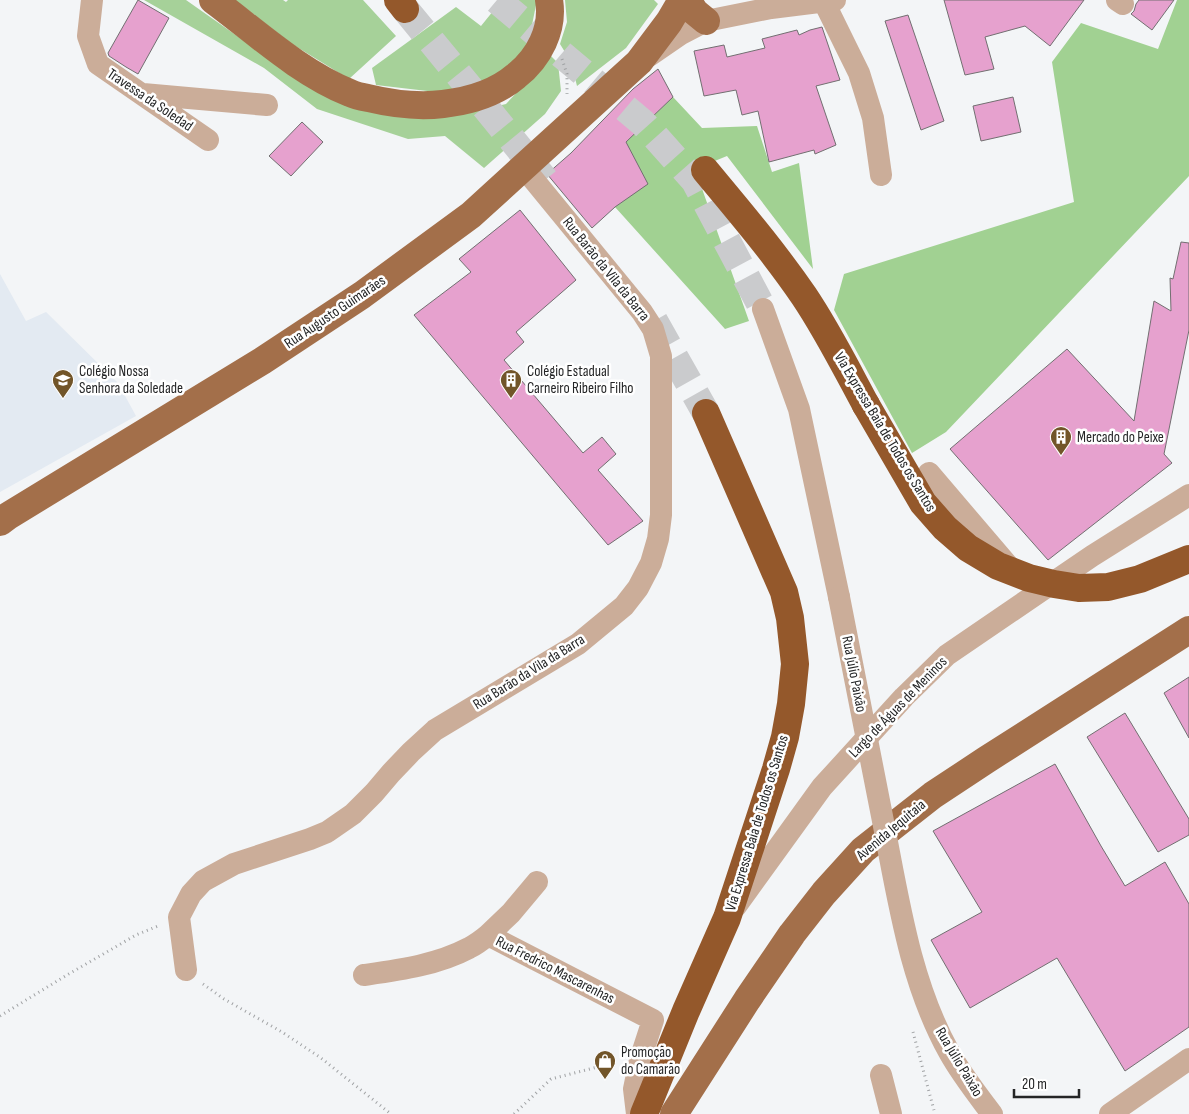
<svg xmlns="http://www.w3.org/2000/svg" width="1189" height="1114" viewBox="0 0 1189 1114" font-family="'Sofia Sans Condensed',sans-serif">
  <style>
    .built { fill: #e3eaf2 }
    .green { fill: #a6d199 }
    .forest { fill: #a1d192 }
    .building { fill: #e6a1ce; stroke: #726f71 }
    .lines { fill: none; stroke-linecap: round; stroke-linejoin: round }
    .highway-tunnel { stroke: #cacbcd; stroke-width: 28; stroke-dasharray: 28 14; stroke-linecap: butt }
    .path { stroke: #a0a2a4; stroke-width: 3; stroke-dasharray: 1 4; stroke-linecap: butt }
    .minor { stroke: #cbad99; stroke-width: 22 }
    .major { stroke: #a36f4a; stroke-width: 28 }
    .highway { stroke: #94582b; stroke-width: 28 }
    .minor-bridge { stroke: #cbad99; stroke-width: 22 }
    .highway-bridge { stroke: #94582b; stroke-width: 28 }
    .labels { text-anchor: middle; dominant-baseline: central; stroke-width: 5; stroke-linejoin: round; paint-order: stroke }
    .street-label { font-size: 15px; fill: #242526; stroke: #fff }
    .poi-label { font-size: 15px; fill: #242526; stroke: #fff; text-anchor: start }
  </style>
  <rect width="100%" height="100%" fill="#f3f5f7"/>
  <!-- built -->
  <path class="built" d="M 0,274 L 26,321 L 46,312 L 118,383 L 136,416 L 0,492 Z"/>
  <!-- green -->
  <path class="green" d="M 144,0 L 186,0 L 311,88 L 463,114 L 506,104 L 551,56 L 558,63 L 561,91 L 545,114 L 484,168 L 445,136 L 408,139 L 317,109 L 264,68 Z
    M 235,0 L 283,0 L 286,2 L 288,0 L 363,0 L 396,36 L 349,79 L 292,44 Z
    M 502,0 L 537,0 L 528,45 L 503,73 L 453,94 L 376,85 L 372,68 L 456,7 L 481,26 Z
    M 565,0 L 654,0 L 658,4 L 626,48 L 577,86 L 571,62 L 560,44 L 567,22 Z"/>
  <!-- forest -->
  <path class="forest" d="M 1177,0 L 1189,0 L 1189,176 L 946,432 L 912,453 L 834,310 L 844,274 L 1074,202 L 1052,62 L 1081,23 L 1158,49 Z
    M 673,97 L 702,128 L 757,126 L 772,172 L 799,163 L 813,269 L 727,156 L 695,169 L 749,321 L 725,329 L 615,207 L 571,153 Z"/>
  <!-- building -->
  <path class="building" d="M 138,0 L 169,18 L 138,74 L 126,67 L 109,56 L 108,53 Z
    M 944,0 L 1084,0 L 1050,46 L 1025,26 L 985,37 L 994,69 L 965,75 Z
    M 1139,0 L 1174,0 L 1152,30 L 1131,14 L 1134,11 L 1136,4 Z
    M 908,15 L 944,121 L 921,130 L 885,21 Z
    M 822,27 L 840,80 L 816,86 L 836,145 L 815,154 L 814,150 L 769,162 L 758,111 L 742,115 L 736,90 L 704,96 L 694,51 L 724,45 L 727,57 L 765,48 L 762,39 L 797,30 L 799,35 L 810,30 Z
    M 658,69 L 673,97 L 626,142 L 648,184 L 615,207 L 592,228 L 547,174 L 571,153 L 633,89 Z
    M 1013,97 L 1021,132 L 981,141 L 973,106 Z
    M 302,122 L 323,142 L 291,176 L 269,156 Z
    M 520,210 L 576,280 L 516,332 L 524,342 L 504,360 L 583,453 L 602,437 L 616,454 L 598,470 L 643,521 L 608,545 L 414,315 L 471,272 L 459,259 Z
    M 1181,242 L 1189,243 L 1189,330 L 1164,454 L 1172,463 L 1048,560 L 950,449 L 1067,349 L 1134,421 L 1154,301 L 1171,311 L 1170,278 L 1173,279 Z
    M 1189,677 L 1189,738 L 1164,693 Z
    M 1125,713 L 1189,819 L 1189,835 L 1158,852 L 1087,737 Z
    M 1055,764 L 1101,846 L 1125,886 L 1165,862 L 1189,904 L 1189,1027 L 1125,1071 L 1057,958 L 970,1008 L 931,940 L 982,912 L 933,831 Z"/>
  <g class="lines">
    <!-- highway-tunnel -->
    <path class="highway-tunnel" d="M 497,0 L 643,123 L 695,181 L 763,309
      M 405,9 L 545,180
      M 654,321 L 706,413"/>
    <!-- path -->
    <path class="path" d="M 562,59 L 567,74 L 567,94
      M 203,984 L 224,999 L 282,1032 L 321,1058 L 391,1114
      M 0,1016 L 67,975 L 136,935 L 158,926
      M 913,1032 L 935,1114
      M 514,1114 L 551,1079 L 617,1062"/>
    <!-- minor -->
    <path class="minor" d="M 92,0 L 88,36 L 98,64 L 208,140
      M 1117,0 L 1123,4
      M 824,2 L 859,73 L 873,118 L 881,175
      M 649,56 L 681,34 L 706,21 L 771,8 L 835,0
      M 143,94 L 267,105
      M 763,309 L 799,409 L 839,597
      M 929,473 L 1011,569
      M 736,906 L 822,787 L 904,697 L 947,655 L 1092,556 L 1189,495
      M 488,935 L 511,913 L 537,882
      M 186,970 L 179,917 L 191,894 L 203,881 L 234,864 L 310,839 L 327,832 L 353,814 L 374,793 L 391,773 L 411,752 L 435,730 L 578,644 L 624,606 L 638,588 L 651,563 L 658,539 L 661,515 L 661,356 L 653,329 L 642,312 L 524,168
      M 364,975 C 399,970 437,965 469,948 C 475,945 482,940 488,935 L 653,1020 L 640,1060 L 634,1089 L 637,1114
      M 881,1075 L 891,1114
      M 1110,1114 L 1189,1059"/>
    <!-- major -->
    <path class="major" d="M 213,0 C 256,32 300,73 350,93 C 356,96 362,97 368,98 C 393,104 418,107 443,104 C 470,101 495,94 516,76 C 539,58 554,29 549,0
      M 687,0 L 695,12 L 706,21
      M 0,522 L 8,516 L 262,361 L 362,295 L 471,215 L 639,62 L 669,22 L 682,0
      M 674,1114 L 747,1000 L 792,934 L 824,893 L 863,850 L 933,795 L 986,760 L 1189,630"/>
    <!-- highway -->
    <path class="highway" d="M 398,0 L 405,9
      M 705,170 C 739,211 774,252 804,296 C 827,330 846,368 866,405
      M 644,1114 L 686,1011 L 727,918 L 776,769 L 785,737 L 791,704 L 795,664 L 790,618 L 784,592 L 706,413"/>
    <!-- minor-bridge -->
    <path class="minor-bridge" d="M 839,597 C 853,670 867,743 882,816 C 898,896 909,980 949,1052 C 961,1074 977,1094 992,1114"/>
    <!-- highway-bridge -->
    <path class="highway-bridge" d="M 866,405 L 923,503 L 945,528 L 968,548 L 998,566 L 1029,578 L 1054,584 L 1079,588 L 1108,587 L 1140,579 L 1189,559"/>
  </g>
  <!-- icons -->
  <defs>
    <g id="school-pin" transform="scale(1.125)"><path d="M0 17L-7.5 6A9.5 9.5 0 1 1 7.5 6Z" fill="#725529" stroke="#fff"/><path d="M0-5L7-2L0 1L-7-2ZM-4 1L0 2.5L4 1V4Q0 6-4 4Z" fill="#fff"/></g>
    <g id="building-pin" transform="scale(1.125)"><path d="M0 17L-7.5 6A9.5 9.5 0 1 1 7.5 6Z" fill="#725529" stroke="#fff"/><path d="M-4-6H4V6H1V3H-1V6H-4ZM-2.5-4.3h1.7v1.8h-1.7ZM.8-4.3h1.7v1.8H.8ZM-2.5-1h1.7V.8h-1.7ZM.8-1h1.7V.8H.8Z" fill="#fff"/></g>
    <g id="shop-pin" transform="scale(1.125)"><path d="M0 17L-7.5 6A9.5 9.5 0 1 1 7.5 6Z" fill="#725529" stroke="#fff"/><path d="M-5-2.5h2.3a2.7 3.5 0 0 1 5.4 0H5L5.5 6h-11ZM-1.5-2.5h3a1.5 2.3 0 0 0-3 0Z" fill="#fff"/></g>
  </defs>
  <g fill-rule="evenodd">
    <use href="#school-pin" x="63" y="380"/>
    <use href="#building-pin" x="511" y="380"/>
    <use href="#building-pin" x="1061" y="437"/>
    <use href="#shop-pin" x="605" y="1061"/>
  </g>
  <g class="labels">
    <!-- street labels -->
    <g class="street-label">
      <text transform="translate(150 100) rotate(34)">Travessa da Soledad</text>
      <text transform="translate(606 269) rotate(51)">Rua Barão da Vila da Barra</text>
      <text transform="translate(335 312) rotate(-34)">Rua Augusto Guimarães</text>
      <text transform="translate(885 432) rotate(59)">Via Expressa Baía de Todos os Santos</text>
      <text transform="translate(529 672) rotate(-32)">Rua Barão da Vila da Barra</text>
      <text transform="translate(854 674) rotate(79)">Rua Júlio Paixão</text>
      <text transform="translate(898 707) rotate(-46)">Largo de Águas de Meninos</text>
      <text transform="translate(757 823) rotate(-73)">Via Expressa Baía de Todos os Santos</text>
      <text transform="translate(891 830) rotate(-40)">Avenida Jequitaia</text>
      <text transform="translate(555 970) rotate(27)">Rua Fredrico Mascarenhas</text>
      <text transform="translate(959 1062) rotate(59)">Rua Júlio Paixão</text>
    </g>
    <!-- poi labels -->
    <g class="poi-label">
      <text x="79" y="371">Colégio Nossa<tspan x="79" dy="17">Senhora da Soledade</tspan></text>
      <text x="527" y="371">Colégio Estadual<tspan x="527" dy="17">Carneiro Ribeiro Filho</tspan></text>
      <text x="1077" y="437">Mercado do Peixe</text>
      <text x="621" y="1052">Promoção<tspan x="621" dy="17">do Camarão</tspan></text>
    </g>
  </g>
  <!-- scale -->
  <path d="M1014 1089v8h65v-8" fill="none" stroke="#242526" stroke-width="2.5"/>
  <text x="1022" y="1089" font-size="15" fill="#242526" stroke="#ffffff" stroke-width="4" paint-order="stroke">20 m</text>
</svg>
